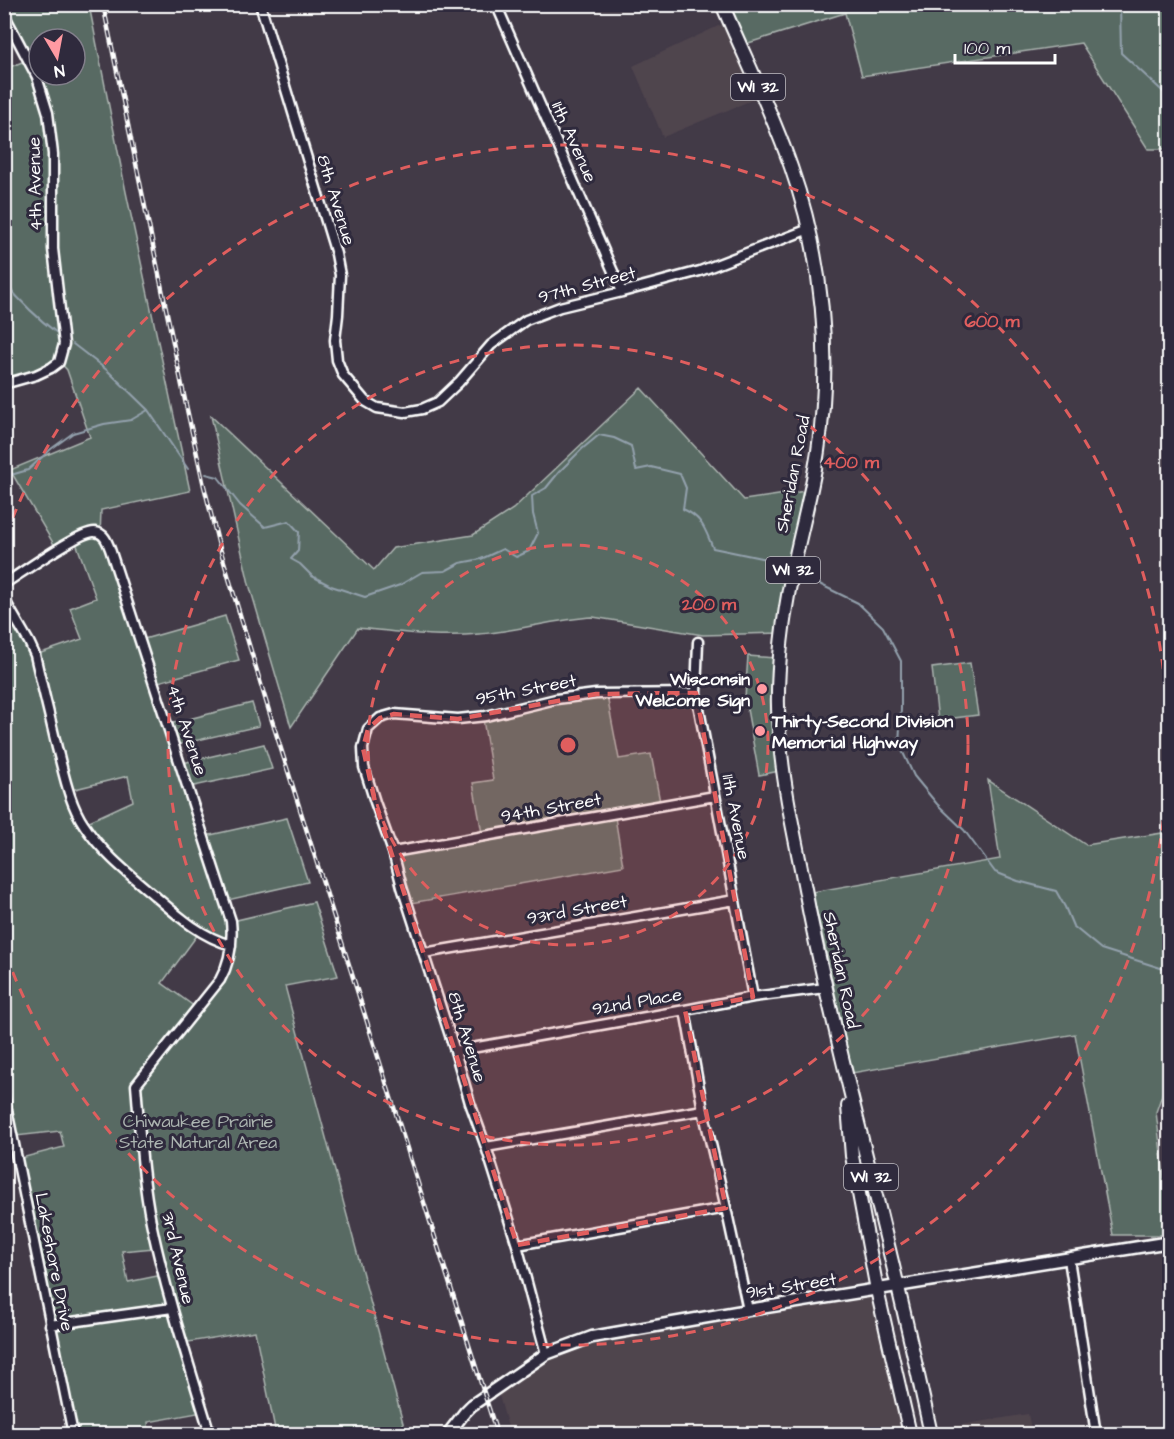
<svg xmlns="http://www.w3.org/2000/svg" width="1174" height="1439" viewBox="0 0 1174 1439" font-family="'Architects Daughter',sans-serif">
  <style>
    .built { fill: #50454e }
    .green { fill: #596b63; stroke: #acb5b1; stroke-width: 1.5; fill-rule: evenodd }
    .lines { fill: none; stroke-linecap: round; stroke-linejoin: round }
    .stream { stroke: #93a1ad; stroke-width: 2 }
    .street-casing { stroke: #fff; stroke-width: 13 }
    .secondary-casing { stroke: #fff; stroke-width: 15 }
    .primary-casing { stroke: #fff; stroke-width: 16 }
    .street { stroke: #2f2a3d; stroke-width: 8 }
    .secondary { stroke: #2f2a3d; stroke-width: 10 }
    .primary { stroke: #2f2a3d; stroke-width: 12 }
    .rail-casing { stroke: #fff; stroke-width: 4.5 }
    .rail { stroke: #2f2a3d; stroke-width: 2; stroke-dasharray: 7; stroke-linecap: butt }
    .marked { fill: #e05e5e; fill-opacity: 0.2; stroke: #e05e5e; stroke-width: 4.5; stroke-dasharray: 12 8; stroke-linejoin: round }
    .ring { fill: none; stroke: #e05e5e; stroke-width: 3; stroke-dasharray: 10 8 }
    .poi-dot { fill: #ff9aa2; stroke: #2f2a3d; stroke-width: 2 }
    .labels { text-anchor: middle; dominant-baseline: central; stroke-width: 6; stroke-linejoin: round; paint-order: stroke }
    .shield { fill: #2f2a3d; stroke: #c1bfc5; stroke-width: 1.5 }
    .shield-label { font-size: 16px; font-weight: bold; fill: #fff }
    .street-label { font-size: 18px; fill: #fff; stroke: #2f2a3d }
    .poi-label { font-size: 18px; font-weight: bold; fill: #fff; stroke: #2f2a3d; text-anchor: end }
    .park-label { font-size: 18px; fill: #acb5b1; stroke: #2f2a3d }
    .centre { fill: #e05e5e; stroke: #2f2a3d; stroke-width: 3 }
    .ring-label { font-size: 18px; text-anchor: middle; font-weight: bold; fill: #e05e5e; stroke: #2f2a3d; stroke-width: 6; stroke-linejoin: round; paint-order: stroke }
  </style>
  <rect width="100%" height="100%" fill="#423a47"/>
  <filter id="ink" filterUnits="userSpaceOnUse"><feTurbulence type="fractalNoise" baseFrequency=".0167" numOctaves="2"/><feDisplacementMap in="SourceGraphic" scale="12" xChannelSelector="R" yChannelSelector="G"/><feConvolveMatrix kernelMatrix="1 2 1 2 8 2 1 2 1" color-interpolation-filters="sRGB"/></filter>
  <g filter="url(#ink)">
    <!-- built -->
    <path class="built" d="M 727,22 L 759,97 L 663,137 L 633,66 Z
      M 863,1296 L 868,1296 L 874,1302 L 903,1434 L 510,1434 L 498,1392 L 540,1363 L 554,1356 L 594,1341 Z
      M 1028,1414 L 1032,1434 L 938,1434 L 936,1429 Z"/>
    <!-- green -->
    <path class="green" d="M 736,4 L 1169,5 L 1169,149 L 1148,149 L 1081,43 L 862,76 L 845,13 L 745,44 L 729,7 Z
      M 5,5 L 89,5 L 126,192 L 190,491 L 101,510 L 100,537 L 104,542 L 137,641 L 225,616 L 239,660 L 151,684 L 165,725 L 252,703 L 259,726 L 172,746 L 178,764 L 264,744 L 272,769 L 185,788 L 201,837 L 287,818 L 308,882 L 223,901 L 228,922 L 314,902 L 338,976 L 285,986 L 406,1434 L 276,1434 L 255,1331 L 182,1343 L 203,1412 L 148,1422 L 149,1434 L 74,1434 L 51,1305 L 21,1158 L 64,1147 L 60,1131 L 16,1136 L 5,1076 L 4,599 L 31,647 L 54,755 L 72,801 L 83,824 L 133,801 L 128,776 L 71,790 L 35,655 L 82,639 L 70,608 L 96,598 L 74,537 L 56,548 L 10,470 L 90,437 L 67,370 L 57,359 L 40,370 L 5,380 L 5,69 L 32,58 L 12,22 L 5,26 ZM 39,39 L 75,39 L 75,75 L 39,75 ZM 201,930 L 218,938 L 235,939 L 219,985 L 198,1009 L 162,983 ZM 154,1248 L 167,1274 L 128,1282 L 122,1251 Z
      M 641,388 L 744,500 L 806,491 L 779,633 L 703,635 L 593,617 C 555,619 517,631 479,634 C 438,638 398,632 358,628 L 291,727 L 249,584 L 211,416 L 374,570 L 393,548 L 473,535 L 513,509 Z
      M 748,656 L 776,658 L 780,771 L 759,775 L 745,698 Z
      M 970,663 L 978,715 L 938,720 L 932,668 Z
      M 607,696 L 619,759 L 651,754 L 660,802 L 614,811 L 623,866 L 411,903 L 401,872 L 401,858 L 406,853 L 483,839 L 473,783 L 493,780 L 483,719 L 566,700 Z
      M 988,780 L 1086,845 L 1169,832 L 1170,1072 L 1156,1112 L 1169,1217 L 1169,1235 L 1113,1235 L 1075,1034 L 852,1073 L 824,942 L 812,892 L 1000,859 Z"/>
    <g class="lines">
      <!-- stream -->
      <path class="stream" d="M 1120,4 L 1121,53 L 1170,98
        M 4,282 C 20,301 37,318 57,333
        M 73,344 L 108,371 L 148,410 L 188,469
        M 206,474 L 218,477 L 240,505 L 265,527 L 289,521 L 299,532 L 298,551 L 291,559 L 300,564 L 312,576 L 331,586 L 365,597 L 400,585 L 422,572 L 445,571 L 460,563 L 481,559 L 503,549 L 516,557 L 529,551 L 538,533 L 533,514 L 532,496 L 546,488 L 559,472 L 582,449 L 599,435 L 614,438 L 631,446 L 636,470 L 651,467 L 680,474 L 686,488 L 683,509 C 703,518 705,530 713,548 L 766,559
        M 4,477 L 28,470 L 51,449 L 73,433 L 104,424 L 131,420 L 148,410
        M 807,578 L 858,603 L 883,627 L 901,661 L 901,709 L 899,744 L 914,776 L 937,804 L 964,830 L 995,872 L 1018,881 L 1056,891 L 1065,907 L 1073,926 L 1101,949 L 1170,971"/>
      <!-- street casing -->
      <g class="street-casing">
        <path id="street" d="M 260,4 L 336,254 L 340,275 L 338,315 L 335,340 L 337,360 L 343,375 L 365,401 L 377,408 L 405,412 L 422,409 L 438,402 L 459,382 L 491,345 L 526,320 L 560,307 L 622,292 L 700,271 L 809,229
          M 496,4 L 622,292
          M 4,14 L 37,77 L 48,113 L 53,154 L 53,249 L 64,344 L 59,362 L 51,368 L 36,375 L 4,384
          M 4,584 C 20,574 81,530 95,532 C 104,533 107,541 110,549 L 231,921 C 233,941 230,962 220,980 L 136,1085 C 140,1131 142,1177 151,1222 C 166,1294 189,1364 210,1434
          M 4,599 L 29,642 L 35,655 C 42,686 50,717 57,748 C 64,774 69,803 84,825 C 102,853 129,874 155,896 C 177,915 201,937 231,945
          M 698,642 L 696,693 L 753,997
          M 393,852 L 715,796
          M 424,953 L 735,900
          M 685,1010 L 703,1110 L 726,1208 L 748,1310
          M 455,1051 L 685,1010 L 753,997 L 825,988
          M 4,1095 L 73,1434
          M 486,1147 L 703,1110
          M 517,1245 L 726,1208
          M 1069,1259 L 1096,1434
          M 50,1325 L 172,1308
          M 546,1354 L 517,1245 L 486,1147 L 470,1103 L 455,1051 L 402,887 L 393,852 L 375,802 L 364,767 L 363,748 L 368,729 L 380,718 L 394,714 L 458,719 L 486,716 L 556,699 L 596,694 L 696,693"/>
      </g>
      <!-- secondary casing -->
      <g class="secondary-casing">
        <path id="secondary" d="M 448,1434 L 465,1412 L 472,1405 L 546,1354 L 592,1337 L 748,1310 L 1170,1242"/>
      </g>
      <!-- primary casing -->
      <g class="primary-casing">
        <path id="primary" d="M 722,4 C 745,58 772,112 791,167 C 823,258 832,356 818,451 C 812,492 800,533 792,574 C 781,629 774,687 780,743 C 785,799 799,854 809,910 C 834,1035 868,1159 897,1283 C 909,1333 920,1384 931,1434
          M 848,1106 L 852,1156 L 877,1290 L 910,1434"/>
      </g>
      <!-- street -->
      <use href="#street" class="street"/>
      <!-- secondary -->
      <use href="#secondary" class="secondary"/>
      <!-- primary -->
      <use href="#primary" class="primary"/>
      <!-- rail casing -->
      <g class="rail-casing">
        <path id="rail" d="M 103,4 L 186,405 L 204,486 L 218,542 L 269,711 L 497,1434"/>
      </g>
      <!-- rail -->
      <use href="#rail" class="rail"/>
    </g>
  </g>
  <!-- marked area -->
  <path class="marked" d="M 696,693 L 753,997 L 685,1010 L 726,1208 L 517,1245 L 375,802 L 363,748 L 368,729 L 380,718 L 394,714 L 458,719 L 596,694 Z"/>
  <!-- distance rings -->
  <g class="ring">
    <circle cx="568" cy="745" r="200"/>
    <circle cx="568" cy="745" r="400"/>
    <path d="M6 535A600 600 0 1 1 6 955"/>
  </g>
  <!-- markers -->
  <g class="poi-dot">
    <circle cx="762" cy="689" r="6"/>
    <circle cx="760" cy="731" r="6"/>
  </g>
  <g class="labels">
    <!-- shield labels -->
    <g class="shield">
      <rect x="731" y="74" width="54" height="26" rx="4.5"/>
      <rect x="766" y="557" width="54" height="26" rx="4.5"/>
      <rect x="844" y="1164" width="54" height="26" rx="4.5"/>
    </g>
    <g class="shield-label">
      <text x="758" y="87">WI 32</text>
      <text x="793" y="570">WI 32</text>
      <text x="871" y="1177">WI 32</text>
    </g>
    <!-- street labels -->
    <g class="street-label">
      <text transform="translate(574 142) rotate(66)">11th Avenue</text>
      <text transform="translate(35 184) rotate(-91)">4th Avenue</text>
      <text transform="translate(336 200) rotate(73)">8th Avenue</text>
      <text transform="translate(587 285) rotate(-15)">97th Street</text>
      <text transform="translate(793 474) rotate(-79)">Sheridan Road</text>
      <text transform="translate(526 690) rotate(-11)">95th Street</text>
      <text transform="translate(187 730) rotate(72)">4th Avenue</text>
      <text transform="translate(551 808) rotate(-10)">94th Street</text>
      <text transform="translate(736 817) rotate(79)">11th Avenue</text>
      <text transform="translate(577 910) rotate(-10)">93rd Street</text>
      <text transform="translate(841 970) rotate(78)">Sheridan Road</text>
      <text transform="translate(637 1002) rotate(-10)">92nd Place</text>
      <text transform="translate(467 1037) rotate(73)">8th Avenue</text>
      <text transform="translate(178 1258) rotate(77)">3rd Avenue</text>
      <text transform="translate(54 1262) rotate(79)">Lakeshore Drive</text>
      <text transform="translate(791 1286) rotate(-9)">91st Street</text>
    </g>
    <!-- poi labels -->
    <g class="poi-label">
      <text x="750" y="679">Wisconsin<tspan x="750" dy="21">Welcome Sign</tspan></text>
      <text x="772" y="721" text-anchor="start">Thirty-Second Division<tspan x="772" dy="21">Memorial Highway</tspan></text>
    </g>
    <!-- park labels -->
    <g class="park-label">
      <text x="198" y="1121">Chiwaukee Prairie<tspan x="198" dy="21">State Natural Area</tspan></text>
    </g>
  </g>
  <circle cx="568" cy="745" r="9" class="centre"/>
  <g class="ring-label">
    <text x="992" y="327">600 m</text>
    <text x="851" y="468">400 m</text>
    <text x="709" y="610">200 m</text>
  </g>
  <!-- margin -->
  <rect width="1174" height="1439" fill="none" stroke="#2f2a3d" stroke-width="24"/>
  <rect x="12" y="12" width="1150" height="1415" fill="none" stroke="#fff" stroke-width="2" filter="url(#ink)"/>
  <!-- north arrow -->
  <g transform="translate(57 57) rotate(170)"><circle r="28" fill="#2f2a3d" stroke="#827f8b" stroke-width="1.5"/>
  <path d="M0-4.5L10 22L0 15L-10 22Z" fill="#ff9aa2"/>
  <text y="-9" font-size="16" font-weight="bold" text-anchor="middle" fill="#ffffff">N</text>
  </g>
  <!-- scale -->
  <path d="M955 54v9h100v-9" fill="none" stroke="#ffffff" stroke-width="3"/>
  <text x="964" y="54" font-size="18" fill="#ffffff" stroke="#2f2a3d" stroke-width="4.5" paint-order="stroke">100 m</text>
</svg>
